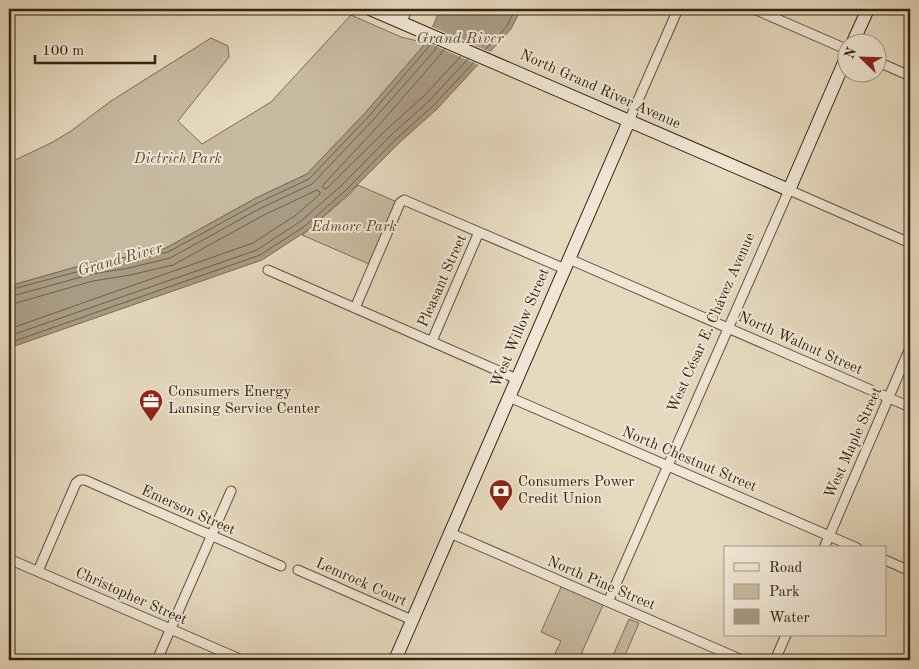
<svg xmlns="http://www.w3.org/2000/svg" width="919" height="669" viewBox="0 0 919 669" font-family="'Old Standard TT',serif">
  <style>
    .green { fill: #c8baa0; stroke: #7e6e58 }
    .water { fill: #a99b83; stroke: #7a6b55 }
    .pier { fill: #e6d9be }
    .lines { fill: none; stroke-linecap: round; stroke-linejoin: round }
    .shore { stroke: #6e5f4a; stroke-width: 1 }
    .street-casing { stroke: #60503c; stroke-width: 11 }
    .secondary-casing { stroke: #342310; stroke-width: 14 }
    .street { stroke: #efe6d5; stroke-width: 9 }
    .secondary { stroke: #efe6d5; stroke-width: 12 }
    .labels { text-anchor: middle; dominant-baseline: central; stroke-width: 4; stroke-linejoin: round; paint-order: stroke }
    .street-label { font-size: 15px; fill: #342310; stroke: #efe6d5 }
    .park-label { font-size: 15px; font-style: italic; fill: #594934; stroke: #efe6d5 }
    .poi-label { font-size: 15px; fill: #342310; stroke: #efe6d5; text-anchor: start }
    .water-label { font-size: 16px; font-style: italic; fill: #5d4d38; stroke: #efe6d5 }
  </style>
  <rect width="100%" height="100%" fill="#e6d9be"/>
  <filter id="stains"><feTurbulence type="fractalNoise" baseFrequency=".004" numOctaves="4"/><feColorMatrix values="0 0 0 0 .2 0 0 0 0 .09 0 0 0 0 .02 0 0 0 .5 -.17"/></filter>
  <radialGradient id="worn" r=".72"><stop offset=".6" stop-color="#630" stop-opacity="0"/><stop offset="1" stop-color="#630" stop-opacity=".3"/></radialGradient>
  <!-- green -->
  <path class="green" d="M 351,15 L 401,37 L 426,43 L 365,113 L 307,174 L 256,198 L 166,248 L 127,257 L 90,263 L 9,286 L 9,163 L 51,143 L 71,131 L 111,101 L 211,38 L 228,46 L 229,57 L 178,121 L 202,144 L 271,102 Z
    M 358,185 L 397,202 L 369,264 L 302,235 L 351,193 Z
    M 562,585 L 604,603 L 582,652 L 586,660 L 552,660 L 561,641 L 541,632 Z
    M 629,619 L 639,623 L 623,660 L 611,660 Z"/>
  <!-- water -->
  <path class="water" d="M 440,9 L 521,9 L 511,29 L 437,109 L 399,143 L 349,193 L 308,230 L 262,260 L 9,348 L 9,286 L 90,263 L 127,257 L 166,248 L 256,198 L 307,174 L 365,113 L 426,43 Z"/>
  <!-- pier -->
  <path class="pier" d="M 430,26 L 493,53 L 481,66 L 424,41 Z"/>
  <g class="lines">
    <!-- shore -->
    <path class="shore" d="M 444,49 L 440,55 L 379,125 L 323,185 L 323,188 L 326,189 L 386,130 L 424,96 L 461,56
      M 485,50 L 507,26 L 515,9
      M 9,290 L 91,268 L 128,261 L 168,252 L 258,203 L 309,179 L 369,116 L 431,44
      M 9,297 L 92,274 L 129,268 L 170,258 L 261,208 L 312,184 L 373,120 L 435,50 L 437,46
      M 9,304 L 16,303 L 93,281 L 130,275 L 173,265 L 264,215 L 317,190 L 320,192 L 320,194 L 296,215 L 253,243 L 9,329
      M 9,336 L 257,250 L 301,221 L 342,185 L 391,135 L 429,101 L 468,59
      M 9,343 L 260,255 L 305,226 L 346,190 L 395,140 L 434,105 L 474,62"/>
    <!-- street casing -->
    <g class="street-casing">
      <path id="street" d="M 754,9 L 846,49
        M 402,22 L 407,9
        M 876,61 L 910,76
        M 629,121 L 678,9
        M 569,259 L 910,407
        M 268,270 L 517,379
        M 355,308 L 400,203 L 404,200 L 565,269
        M 432,341 L 479,232
        M 509,397 L 857,548
        M 450,533 L 742,660
        M 824,548 L 910,348
        M 9,559 L 242,660
        M 885,560 L 910,571
        M 298,570 L 412,620
        M 38,571 L 76,483 L 80,480 L 85,480 L 281,566
        M 608,602 L 789,190 L 910,243
        M 157,660 L 231,491
        M 775,660 L 786,635"/>
    </g>
    <!-- secondary casing -->
    <g class="secondary-casing">
      <path id="secondary" d="M 370,9 L 789,190 L 846,58
        M 853,42 L 868,9
        M 395,660 L 629,121"/>
    </g>
    <!-- street -->
    <use href="#street" class="street"/>
    <!-- secondary -->
    <use href="#secondary" class="secondary"/>
  </g>
  <!-- icons -->
  <defs>
    <g id="office-pin" transform="scale(1.25)"><path d="M0 17L-7.5 6A9.5 9.5 0 1 1 7.5 6Z" fill="#8f2418" stroke="#efe6d5"/><path d="M-6-3h4V-5.5h4V-3h4V5H-6ZM-1-4.5V-3h2v-1.5ZM-6 0V1H6V0Z" fill="#fff"/></g>
    <g id="bank-pin" transform="scale(1.25)"><path d="M0 17L-7.5 6A9.5 9.5 0 1 1 7.5 6Z" fill="#8f2418" stroke="#efe6d5"/><path d="M-6-4H6V4H-6ZM0-2.3a2.3 2.3 0 1 0 0 4.6a2.3 2.3 0 1 0 0-4.6Z" fill="#fff"/></g>
  </defs>
  <g fill-rule="evenodd">
    <use href="#office-pin" x="151" y="401"/>
    <use href="#bank-pin" x="501" y="491"/>
  </g>
  <g class="labels">
    <!-- street labels -->
    <g class="street-label">
      <text transform="translate(600 90) rotate(24)">North Grand River Avenue</text>
      <text transform="translate(443 281) rotate(-66)">Pleasant Street</text>
      <text transform="translate(712 323) rotate(-66)">West César E. Chávez Avenue</text>
      <text transform="translate(521 328) rotate(-67)">West Willow Street</text>
      <text transform="translate(800 344) rotate(24)">North Walnut Street</text>
      <text transform="translate(854 443) rotate(-66)">West Maple Street</text>
      <text transform="translate(689 460) rotate(23)">North Chestnut Street</text>
      <text transform="translate(188 511) rotate(24)">Emerson Street</text>
      <text transform="translate(361 583) rotate(24)">Lemrock Court</text>
      <text transform="translate(601 584) rotate(23)">North Pine Street</text>
      <text transform="translate(131 597) rotate(24)">Christopher Street</text>
    </g>
    <!-- park labels -->
    <g class="park-label">
      <text x="178" y="159">Dietrich Park</text>
      <text x="354" y="227">Edmore Park</text>
    </g>
    <!-- poi labels -->
    <g class="poi-label">
      <text x="168" y="392">Consumers Energy<tspan x="168" dy="17">Lansing Service Center</tspan></text>
      <text x="518" y="482">Consumers Power<tspan x="518" dy="17">Credit Union</tspan></text>
    </g>
    <!-- water labels -->
    <g class="water-label">
      <text x="460" y="39">Grand River</text>
      <text transform="translate(120 260) rotate(-16)">Grand River</text>
    </g>
  </g>
  <!-- margin -->
  <rect width="919" height="669" fill="none" stroke="#e6d9be" stroke-width="30"/>
  <rect x="10" y="10" width="899" height="649" fill="none" stroke="#342310" stroke-width="2.5"/>
  <rect x="15" y="15" width="889" height="639" fill="none" stroke="#342310"/>
  <!-- legend -->
  <rect x="724" y="546" width="162" height="90" fill="#efe6d5" stroke="#a49886"/>
  <rect x="734" y="563" width="25" height="8" fill="#efe6d5" stroke="#a49886"/>
  <text x="769" y="572" font-size="15" fill="#342310">Road</text>
  <rect x="734" y="584" width="25" height="15" fill="#c8baa0" stroke="#a49886"/>
  <text x="769" y="596" font-size="15" fill="#342310">Park</text>
  <rect x="734" y="609" width="25" height="15" fill="#a99b83" stroke="#a49886"/>
  <text x="769" y="622" font-size="15" fill="#342310">Water</text>
  <!-- north arrow -->
  <g transform="translate(862 58) rotate(293)"><circle r="24" fill="#efe6d5" stroke="#a49886"/>
  <path d="M0-4L9 19L0 12L-9 19Z" fill="#8f2418"/>
  <text y="-8" font-size="14" font-weight="bold" text-anchor="middle" fill="#342310">N</text>
  </g>
  <!-- scale -->
  <path d="M35 55v8h120v-8" fill="none" stroke="#342310" stroke-width="2.5"/>
  <text x="42" y="55" font-size="15" fill="#342310" stroke="#efe6d5" stroke-width="4" paint-order="stroke">100 m</text>
  <rect width="100%" height="100%" filter="url(#stains)"/>
  <rect width="100%" height="100%" fill="url(#worn)"/>
</svg>
